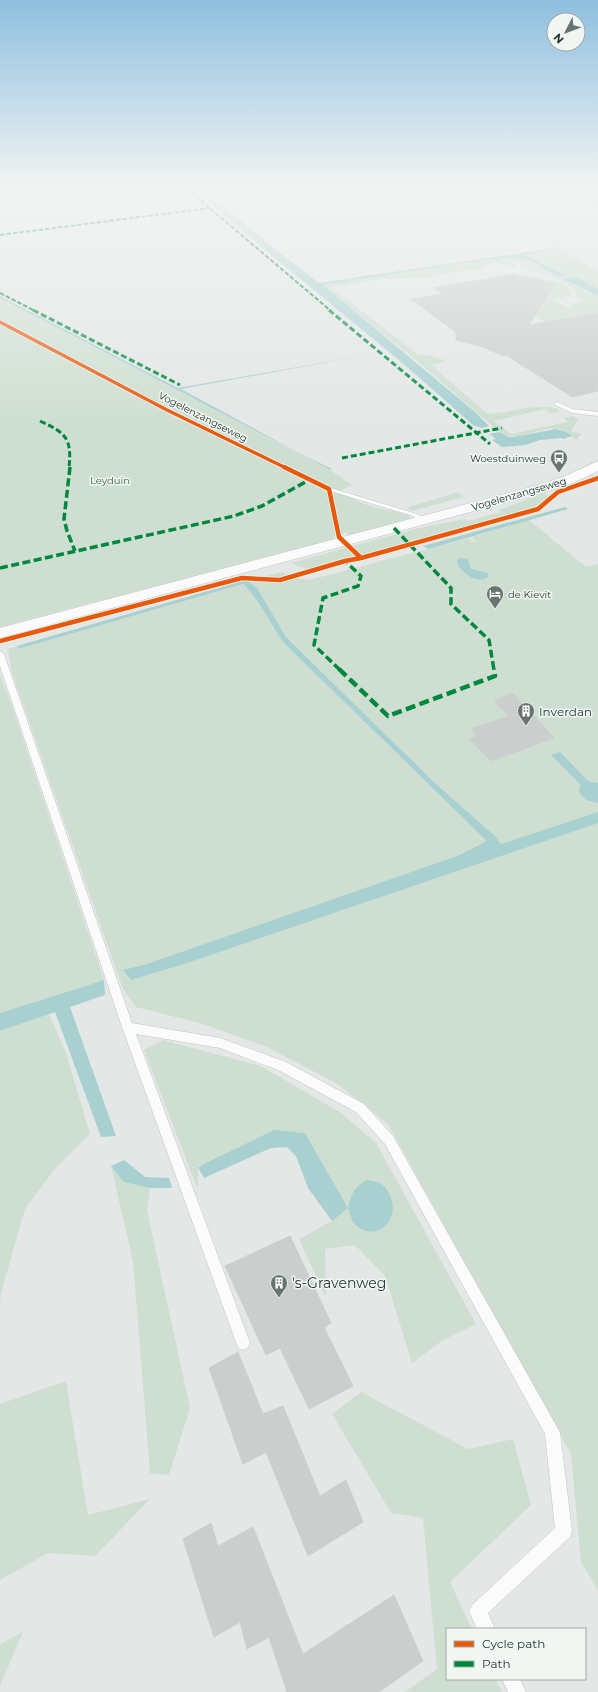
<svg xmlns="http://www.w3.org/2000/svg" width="598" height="1692" viewBox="0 0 598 1692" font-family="Montserrat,sans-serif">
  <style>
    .green { fill: #cedfd1 }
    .water { fill: #a8d0d1 }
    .building { fill: #cacecc; stroke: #ccd0ce }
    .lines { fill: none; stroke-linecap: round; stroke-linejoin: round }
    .lane-casing { stroke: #c0c4c2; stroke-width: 1 }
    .secondary-casing { stroke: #bfc5c2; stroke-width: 1 }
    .lane { fill: #fbfbfb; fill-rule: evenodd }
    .secondary { fill: #fbfbfb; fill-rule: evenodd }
    .quiet-far3 { stroke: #00873e; stroke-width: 2; stroke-dasharray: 4.5 2; stroke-linecap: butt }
    .quiet-far2 { stroke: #00873e; stroke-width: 3; stroke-dasharray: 6 3; stroke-linecap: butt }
    .quiet-far1 { stroke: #00873e; stroke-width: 3.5; stroke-dasharray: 8 3.5; stroke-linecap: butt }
    .quiet { stroke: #00873e; stroke-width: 4.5; stroke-dasharray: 10 4.5; stroke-linecap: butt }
    .cycleway-far1-casing { stroke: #f1f6f3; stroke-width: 5 }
    .cycleway-casing { stroke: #f1f6f3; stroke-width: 6 }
    .cycleway-far1 { stroke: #e8590c; stroke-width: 3.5 }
    .cycleway { stroke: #e8590c; stroke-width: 4.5 }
    .labels { text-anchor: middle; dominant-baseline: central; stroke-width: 3; stroke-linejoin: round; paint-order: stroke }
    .far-street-label { font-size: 10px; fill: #233830; stroke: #f1f6f3 }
    .far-poi-label { font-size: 10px; fill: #233830; stroke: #f1f6f3; text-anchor: end }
    .far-park-label { font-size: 10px; fill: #336941; stroke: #f1f6f3 }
    .poi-label { font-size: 12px; fill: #233830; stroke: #f1f6f3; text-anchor: start }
    .near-poi-label { font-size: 14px; fill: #233830; stroke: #f1f6f3; text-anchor: start }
  </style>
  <rect width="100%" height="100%" fill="#e3e7e5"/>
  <!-- green -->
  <path class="green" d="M 555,246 L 598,271 L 598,289 L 576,277 L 570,284 L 598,296 L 598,316 L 594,313 L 546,322 L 497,292 L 549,291 L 553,287 L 545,280 C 559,279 568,283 573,297 L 560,297 L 566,299 L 566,301 L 570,302 L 569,303 L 558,298 L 553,300 L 568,308 L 573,303 L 580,303 L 583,301 L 582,299 L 577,297 C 575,287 565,283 557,279 L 558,278 L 521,268 L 520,264 L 522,264 L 522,262 L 512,261 L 512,263 L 516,263 L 517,267 C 506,266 498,260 486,265 L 485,268 C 480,269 473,273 467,270 L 423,278 L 383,279 L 331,287 L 417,354 L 432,356 L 444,360 L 443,362 L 431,365 L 488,414 C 512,413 535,402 558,409 L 559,412 L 552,414 L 545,409 L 494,421 L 511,434 L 568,422 L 564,418 L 573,416 L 578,420 L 571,431 L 582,434 L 576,440 C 570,436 567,431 559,429 C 540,425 521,443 502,434 L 416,360 L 323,286 L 325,284 L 448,265 L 513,257 L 530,260 L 557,276 L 564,275 L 523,255 L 544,251 L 543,250 L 539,250 Z
    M 0,298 L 330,470 L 352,485 L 342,490 C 357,507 386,509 407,514 L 411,518 L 348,536 L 347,532 L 333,537 L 333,540 L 0,627 Z
    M 458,492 L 463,497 L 413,511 L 406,508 Z
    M 543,493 L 549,496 L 535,507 L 524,511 L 451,531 L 316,571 L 305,569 L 291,563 L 419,528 L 465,519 L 468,521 L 501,512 L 499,510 Z
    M 529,520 L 586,567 L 598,564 L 598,1591 L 581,1562 L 571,1454 L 388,1124 L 336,1083 L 267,1047 L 203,1024 L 136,1007 L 123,989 L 12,673 L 8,650 L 8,649 L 17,646 L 18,649 L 243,584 C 261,601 270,625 285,644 L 488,841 L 457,856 L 445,874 L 495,836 L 436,784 L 286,637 L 257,588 L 246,580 L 283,572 L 295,578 L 309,580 L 469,538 L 473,542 L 477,542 L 472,537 Z
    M 0,675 L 10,700 L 104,980 L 0,1013 Z
    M 49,1014 L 66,1053 L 90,1134 L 54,1170 L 25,1209 L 1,1293 L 0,1305 L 0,1031 Z
    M 163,1040 L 261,1066 L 341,1113 L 376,1143 L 476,1324 L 443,1340 L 412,1363 L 385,1276 L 355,1245 L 325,1249 L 326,1298 L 299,1239 L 332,1221 L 348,1208 L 305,1133 L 198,1166 L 198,1190 L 144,1050 Z
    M 111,1166 L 124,1182 L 150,1188 L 147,1210 L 190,1408 L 169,1475 L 150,1473 L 133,1261 Z
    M 66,1381 L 88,1515 L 150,1499 L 95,1556 L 48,1553 L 0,1580 L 0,1404 Z
    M 361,1392 L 468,1449 L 513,1439 L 531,1505 L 450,1582 L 472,1629 L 447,1629 L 447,1679 L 495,1679 L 502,1692 L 405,1692 L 437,1669 L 423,1518 L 391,1513 L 332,1414 Z
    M 23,1632 L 0,1686 L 0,1644 Z"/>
  <!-- water -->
  <path class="water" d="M 562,188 L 574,188 L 598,199 L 598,205 Z
    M 207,195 L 212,196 L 271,246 L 319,283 L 543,250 L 544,251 L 524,255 L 565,275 L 557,276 L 530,260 L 513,257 L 448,265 L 323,285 L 475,412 L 489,426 L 482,428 L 473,425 L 406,366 L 201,197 Z
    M 576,277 L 598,289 L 598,296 L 563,279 Z
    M 0,296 L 178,388 L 378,353 L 181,389 L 295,451 L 332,469 L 331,470 L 0,298 Z
    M 556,429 L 566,432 L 572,436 L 563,439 L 562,438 L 540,440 L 525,445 L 502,447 L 492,440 L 496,439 L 490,434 L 499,432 L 509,437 L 514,437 Z
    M 565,507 L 568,509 L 428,549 L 423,546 Z
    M 461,558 L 468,559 L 471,569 L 488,573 L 488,577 C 477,585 458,572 457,560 Z
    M 246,580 L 257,588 L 286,637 L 436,784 L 495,836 L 501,844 L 598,812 L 598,823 L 190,962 L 131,980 L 123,970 L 144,965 L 457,856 L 487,841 L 285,644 C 270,625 261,601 243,584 L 18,649 L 17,646 Z
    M 560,752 L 588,781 L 598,783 L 598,803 L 586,800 L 579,792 L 580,784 L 551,755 Z
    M 104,980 L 105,995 L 70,1007 L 116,1136 L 101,1137 L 55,1012 L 0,1031 L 0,1013 Z
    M 274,1130 L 305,1133 L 348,1208 C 352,1193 353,1188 367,1180 C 371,1181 376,1181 380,1183 C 385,1186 389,1192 391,1198 C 400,1223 372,1244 354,1223 C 351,1219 350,1213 348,1208 L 332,1221 L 308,1188 L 296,1156 L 287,1147 L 271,1148 L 204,1178 L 198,1167 Z
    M 124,1160 L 145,1177 L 169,1178 L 172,1188 L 150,1188 L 124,1182 L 111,1166 Z"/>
  <!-- building -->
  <path class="building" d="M 514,274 L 517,276 L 536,278 L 554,284 L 529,325 L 598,313 L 598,391 L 572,397 L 506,355 L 503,356 L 483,347 L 456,340 L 456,332 L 411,299 L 443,294 L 434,288 Z
    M 513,693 L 554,738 L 491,761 L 469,739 L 477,736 L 471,729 L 509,716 L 494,701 Z
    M 290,1236 L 331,1323 L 324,1327 L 353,1386 L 309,1409 L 280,1348 L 266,1355 L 225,1266 Z
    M 238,1352 L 263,1414 L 283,1406 L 320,1496 L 346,1480 L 363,1522 L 308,1556 L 266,1452 L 243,1464 L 209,1368 Z
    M 211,1523 L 218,1546 L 253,1527 L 303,1654 L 394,1595 L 423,1661 L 379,1692 L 287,1692 L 269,1637 L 247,1649 L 240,1622 L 214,1637 L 183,1539 Z"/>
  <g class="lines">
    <!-- lane casing -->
    <g class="lane-casing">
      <path id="lane" d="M 557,402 L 573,409 L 598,412 L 598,416 L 572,413 L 555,405 L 555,403 Z
        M 327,488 L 331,488 L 417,514 L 426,520 L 420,521 L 413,516 L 327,490 Z
        M 0,651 L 4,654 L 132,1023 L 220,1038 L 286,1062 L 364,1104 L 393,1136 L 557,1427 L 560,1432 L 572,1531 L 570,1537 L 488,1613 L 495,1629 L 477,1629 L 469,1611 L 472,1605 L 555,1528 L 545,1434 L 385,1144 L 356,1112 L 278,1070 L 220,1048 L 136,1034 L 250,1343 L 248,1348 L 243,1350 L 238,1348 L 122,1027 L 0,666 Z
        M 502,1679 L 520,1679 L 526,1692 L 508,1692 Z"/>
    </g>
    <!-- secondary casing -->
    <g class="secondary-casing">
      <path id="secondary" d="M 598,461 L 598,471 L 573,483 L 541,493 L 0,638 L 0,628 L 531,487 L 563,477 Z"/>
    </g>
    <!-- lane -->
    <use href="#lane" class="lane"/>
    <!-- secondary -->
    <use href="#secondary" class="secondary"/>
    <!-- quiet-far3 -->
    <path class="quiet-far3" d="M 186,188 L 331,311
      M 195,195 L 252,188
      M 0,235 L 210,208
      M 0,293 L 35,311"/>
    <!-- quiet-far2 -->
    <path class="quiet-far2" d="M 33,310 L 180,385
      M 329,310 L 490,444
      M 40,421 C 66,433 72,438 69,468
      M 342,458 L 502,428"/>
    <!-- quiet-far1 -->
    <path class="quiet-far1" d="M 70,467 L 64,519 L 67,531 L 75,551
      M 394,528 L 451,588 L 451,604 L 489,640 L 494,670
      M 0,568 L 234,516 L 262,506 L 309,480
      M 340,670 L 314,645 L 323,598 L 358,586 L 361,576 L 345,561"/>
    <!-- quiet -->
    <path class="quiet" d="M 339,669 L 388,716 L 495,676 L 494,669"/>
    <!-- cycleway-far1 casing -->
    <g class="cycleway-far1-casing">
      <path id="cycleway-far1" d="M 0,322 L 167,410 L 286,468"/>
    </g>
    <!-- cycleway casing -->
    <g class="cycleway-casing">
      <path id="cycleway" d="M 284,467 L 329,489 L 339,537 L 361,558
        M 0,641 L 242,578 L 280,580 L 345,561 L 361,558 L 538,509 L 558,492 L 598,478"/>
    </g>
    <!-- cycleway-far1 -->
    <use href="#cycleway-far1" class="cycleway-far1"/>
    <!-- cycleway -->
    <use href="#cycleway" class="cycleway"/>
  </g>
  <!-- sky -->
  <linearGradient id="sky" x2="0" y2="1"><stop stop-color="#8ebfdf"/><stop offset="0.44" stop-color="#f2f4f3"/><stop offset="1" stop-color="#f2f4f3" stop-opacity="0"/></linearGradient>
  <rect width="598" height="425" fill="url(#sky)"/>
  <!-- icons -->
  <defs>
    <g id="bus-pin" transform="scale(0.9)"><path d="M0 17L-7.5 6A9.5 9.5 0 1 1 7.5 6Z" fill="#66756f" stroke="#f1f6f3"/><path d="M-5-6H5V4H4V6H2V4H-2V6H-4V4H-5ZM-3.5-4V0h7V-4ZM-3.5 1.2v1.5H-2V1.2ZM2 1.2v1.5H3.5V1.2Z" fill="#fff"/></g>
    <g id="hotel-pin" transform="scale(0.9)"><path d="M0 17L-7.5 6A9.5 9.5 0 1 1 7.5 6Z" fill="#66756f" stroke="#f1f6f3"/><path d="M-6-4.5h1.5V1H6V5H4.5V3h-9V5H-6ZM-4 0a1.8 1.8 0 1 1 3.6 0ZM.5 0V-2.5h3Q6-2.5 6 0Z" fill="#fff"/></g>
    <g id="building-pin" transform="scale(0.9)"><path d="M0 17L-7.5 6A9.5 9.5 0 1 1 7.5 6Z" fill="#66756f" stroke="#f1f6f3"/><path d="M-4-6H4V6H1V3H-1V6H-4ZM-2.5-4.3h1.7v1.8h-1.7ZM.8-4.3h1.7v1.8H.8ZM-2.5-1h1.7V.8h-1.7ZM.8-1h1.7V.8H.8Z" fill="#fff"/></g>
  </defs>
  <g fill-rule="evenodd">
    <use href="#bus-pin" x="559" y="458"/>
    <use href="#hotel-pin" x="495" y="594"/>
    <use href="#building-pin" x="526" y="711"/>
    <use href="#building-pin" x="279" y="1283"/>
  </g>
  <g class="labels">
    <!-- far-street labels -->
    <g class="far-street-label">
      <text transform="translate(203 417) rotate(27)">Vogelenzangseweg</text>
      <text transform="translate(519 494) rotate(-16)">Vogelenzangseweg</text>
    </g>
    <!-- far-poi labels -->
    <g class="far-poi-label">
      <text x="546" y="458">Woestduinweg</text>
      <text x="508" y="594" text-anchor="start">de Kievit</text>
    </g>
    <!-- far-park labels -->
    <g class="far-park-label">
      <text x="110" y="480">Leyduin</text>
    </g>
    <!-- poi labels -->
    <g class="poi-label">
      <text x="539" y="711">Inverdan</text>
    </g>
    <!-- near-poi labels -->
    <g class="near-poi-label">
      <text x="292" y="1283">'s-Gravenweg</text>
    </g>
  </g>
  <!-- legend -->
  <rect x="446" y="1628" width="140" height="52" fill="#f1f6f3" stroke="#9faaa5"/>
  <rect x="454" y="1641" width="20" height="6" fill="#e8590c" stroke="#9faaa5"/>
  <text x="482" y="1648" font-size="12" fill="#233830">Cycle path</text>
  <rect x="454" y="1661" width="20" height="6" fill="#00873e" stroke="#9faaa5"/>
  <text x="482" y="1668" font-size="12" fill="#233830">Path</text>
  <!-- north arrow -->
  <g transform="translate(566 32) rotate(228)"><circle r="19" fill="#f1f6f3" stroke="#9faaa5"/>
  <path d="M0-3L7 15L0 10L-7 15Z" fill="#66756f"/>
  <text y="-6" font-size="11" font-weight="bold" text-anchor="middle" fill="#233830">N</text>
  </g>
</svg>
